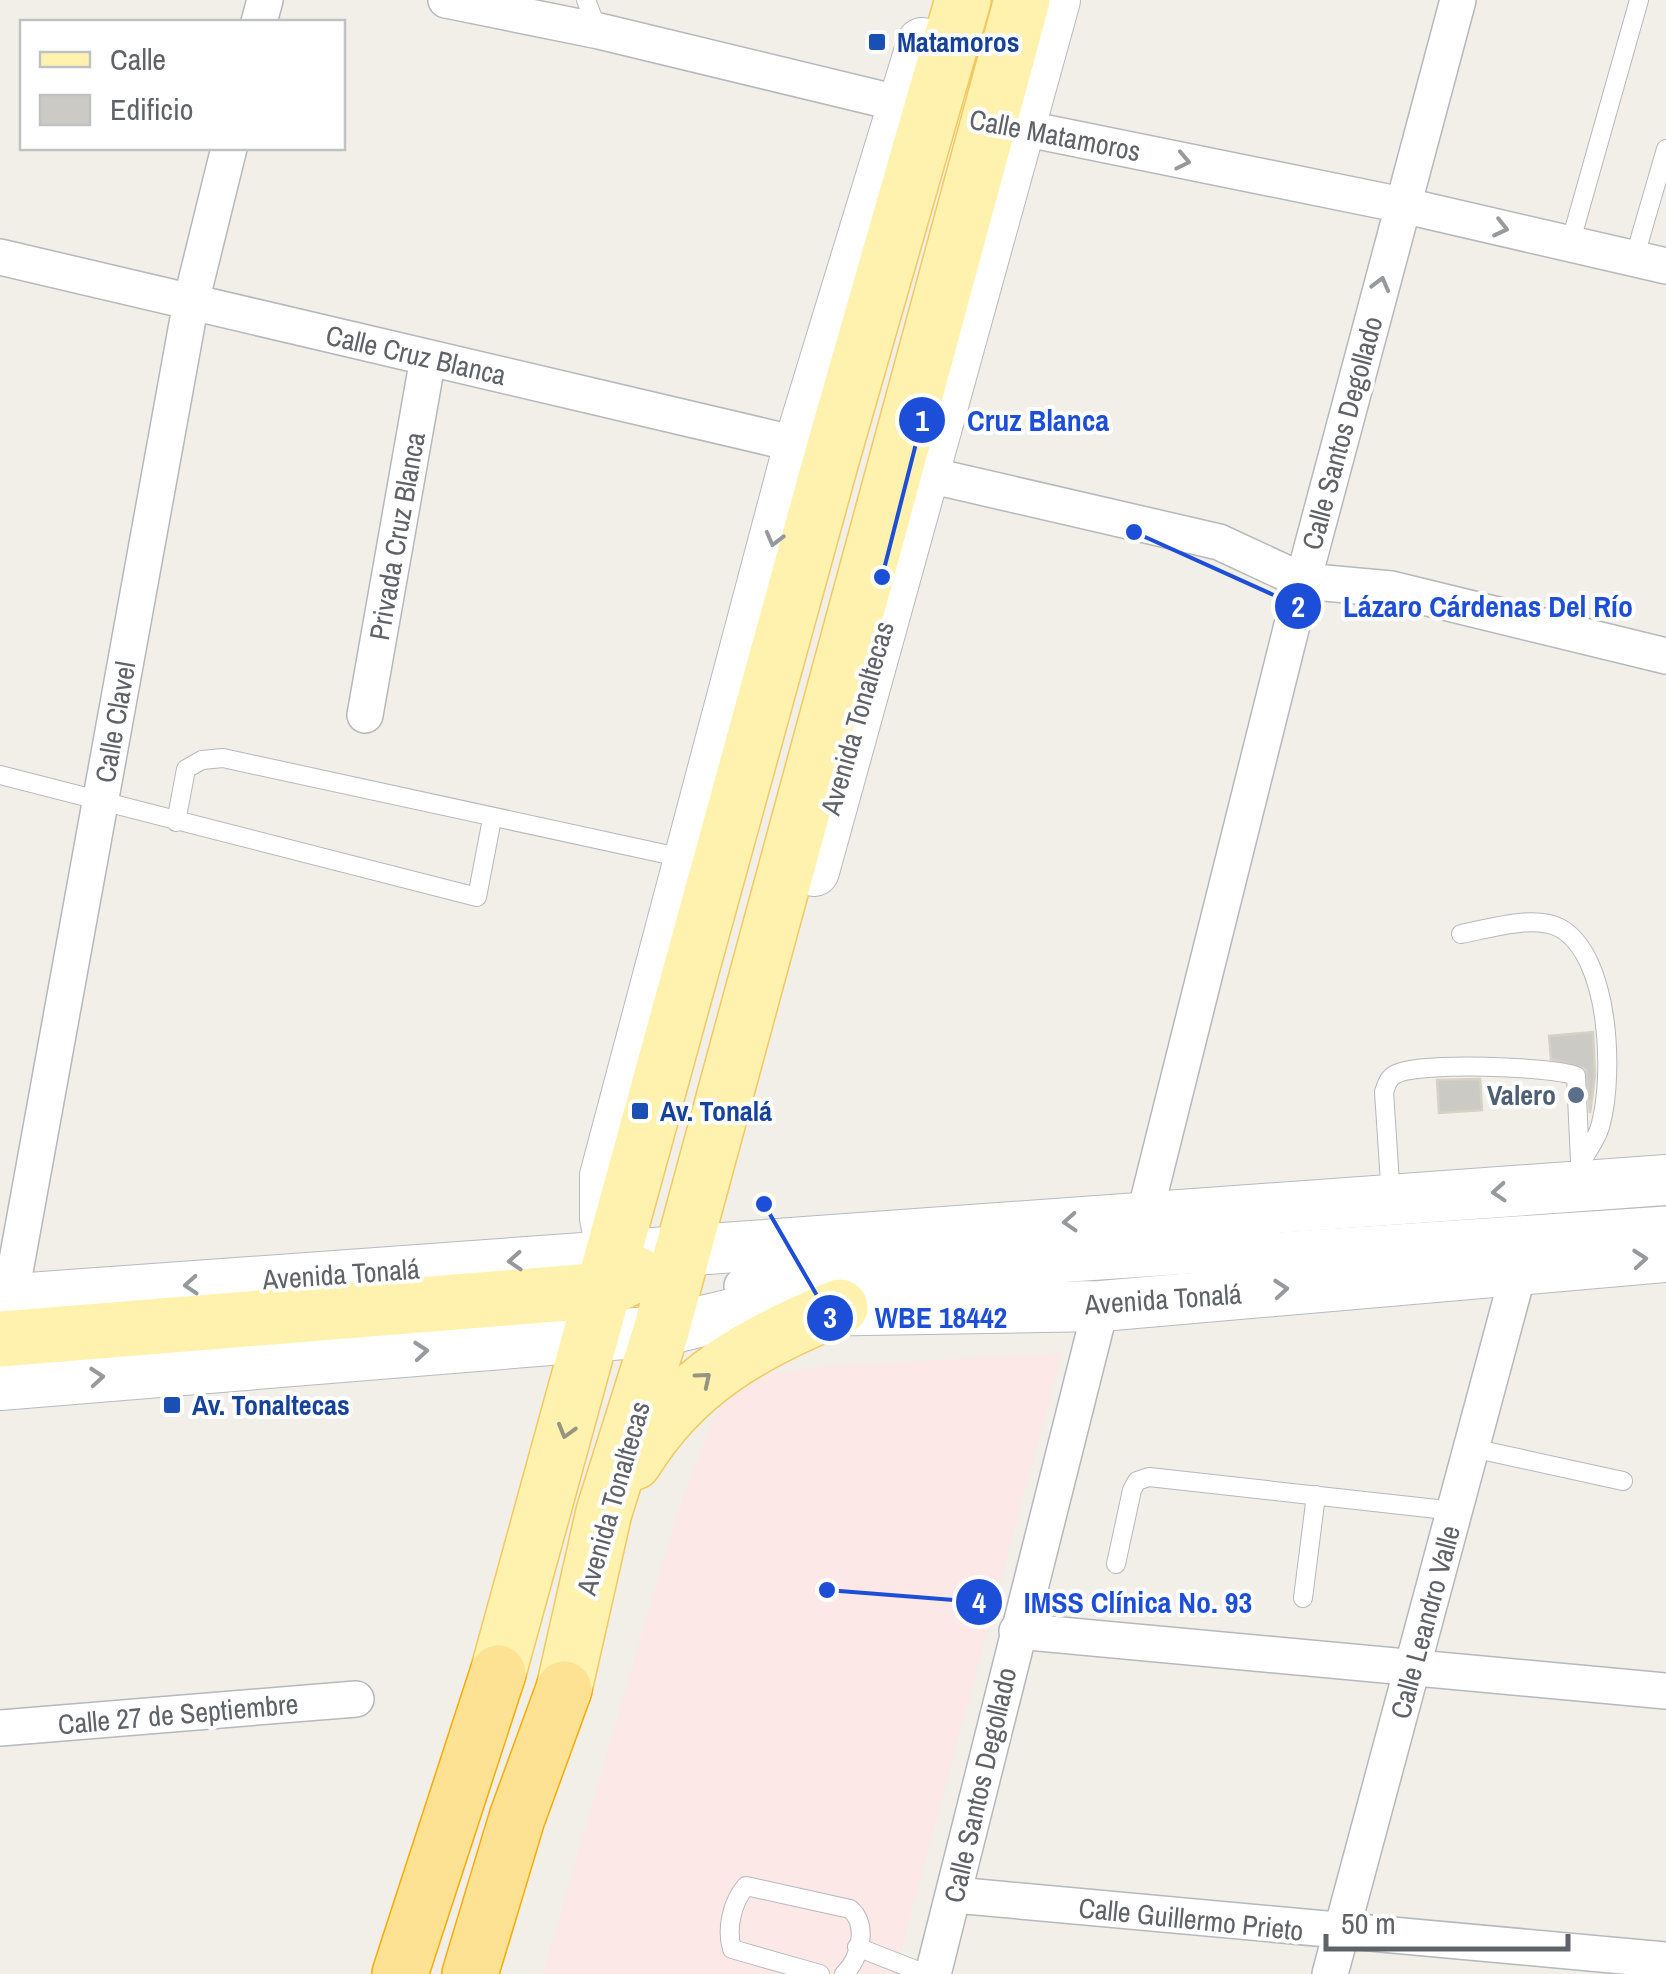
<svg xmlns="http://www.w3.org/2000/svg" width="1666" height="1974" viewBox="0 0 1666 1974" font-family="'Archivo Narrow',sans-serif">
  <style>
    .medical { fill: #fce8e6 }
    .building { fill: #cccac5; stroke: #d6d1c6; stroke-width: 2.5 }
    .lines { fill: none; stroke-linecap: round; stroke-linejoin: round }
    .lane-casing { stroke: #b5b8bc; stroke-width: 20 }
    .street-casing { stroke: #b5b8bc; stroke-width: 38 }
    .secondary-casing { stroke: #b6babf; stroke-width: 52 }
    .primary-casing { stroke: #f2c960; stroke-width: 58 }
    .highway-casing { stroke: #f9ab00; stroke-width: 58 }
    .lane { stroke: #fff; stroke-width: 18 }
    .street { stroke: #fff; stroke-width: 35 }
    .secondary { stroke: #fff; stroke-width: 50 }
    .primary { stroke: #fff2af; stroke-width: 55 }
    .highway { stroke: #fde293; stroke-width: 55 }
    .oneway { stroke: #979a9d }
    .oneway2 { stroke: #979581 }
    .transit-dot { fill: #1a4fb4; stroke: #fff; stroke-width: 4 }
    .service-dot { fill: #5c6f8a; stroke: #fff; stroke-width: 4 }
    .labels { text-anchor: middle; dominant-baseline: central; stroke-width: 8; stroke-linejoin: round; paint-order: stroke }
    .transit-label { font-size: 28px; font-weight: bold; fill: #164399; stroke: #fff; text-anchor: start }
    .street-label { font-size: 28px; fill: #5f6368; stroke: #fff }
    .service-label { font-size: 28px; font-weight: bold; fill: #4e5e75; stroke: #fff; text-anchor: end }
    .leader { fill: none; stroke: #1d4ed8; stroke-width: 4 }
    .callout-dot { fill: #1d4ed8; stroke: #fff; stroke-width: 4 }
    .mark-label { font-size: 30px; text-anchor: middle; font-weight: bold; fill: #fff }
    .callout-label { font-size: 30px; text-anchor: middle; font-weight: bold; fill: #1d4ed8; stroke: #fff; stroke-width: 8; stroke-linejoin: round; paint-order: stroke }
  </style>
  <rect width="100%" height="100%" fill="#f1efe8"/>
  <!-- medical -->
  <path class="medical" d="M 1062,1353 L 895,1974 L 543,1974 L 677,1514 L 716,1413 L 743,1376 L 832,1366 Z"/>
  <!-- building -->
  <path class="building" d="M 1593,1032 L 1595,1075 L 1590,1113 L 1586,1069 L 1551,1059 L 1549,1036 Z
    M 1480,1079 L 1482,1110 L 1439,1113 L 1437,1080 Z"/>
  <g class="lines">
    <!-- lane casing -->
    <g class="lane-casing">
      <path id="lane" d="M 586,0 L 598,31
        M 1570,244 L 1639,0
        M 1634,259 L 1666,149
        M 0,775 L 477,897 L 492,819
        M 176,822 L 186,769 L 202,760 L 223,758 L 688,859
        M 1461,934 C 1488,929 1534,914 1560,928 C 1610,956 1614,1073 1601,1123 C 1599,1135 1590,1147 1584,1157
        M 1391,1198 L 1384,1092 C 1387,1084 1388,1078 1396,1074 C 1421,1062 1550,1066 1576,1076 L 1581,1182
        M 1472,1448 L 1623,1481
        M 1116,1564 L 1132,1490 L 1137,1481 L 1149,1477 L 1455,1511
        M 1303,1598 L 1316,1495
        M 857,1947 L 926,1974
        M 820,1974 L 732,1949 C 726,1929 732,1902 746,1886 L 850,1909 C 869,1924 860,1959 844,1974"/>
    </g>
    <!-- street casing -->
    <g class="street-casing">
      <path id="street" d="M 446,0 L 599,31 L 922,109
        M 259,22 L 265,0
        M 998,123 L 1402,205 L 1666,266
        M 0,257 L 822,450
        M 903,469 L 1219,542 L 1303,581 L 1391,589 L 1666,656
        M 365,715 L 428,358
        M 1144,1217 L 1303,581 L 1458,0
        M 742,1286 L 1666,1224
        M 10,1299 L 191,302 L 229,148
        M 1017,1631 L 1666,1691
        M 0,1728 L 356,1699
        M 955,1895 L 1666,1960
        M 933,1974 L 1101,1306
        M 1330,1974 L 1519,1270"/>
    </g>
    <!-- secondary casing -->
    <g class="secondary-casing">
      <path id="secondary" d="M 814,871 L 1055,0
        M 611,1249 L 605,1218 L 605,1176 L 799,445 L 922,43
        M 0,1300 L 1666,1180
        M 0,1385 L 661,1331 L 740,1312 L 1101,1306 L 1666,1257"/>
    </g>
    <!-- primary casing -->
    <g class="primary-casing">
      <path id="primary" d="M 0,1339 L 604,1290 L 636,1274
        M 634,1462 C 684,1380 754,1342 840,1307
        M 498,1673 L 833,453 L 963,0
        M 564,1689 L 604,1512 L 661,1331 L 1022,0"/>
    </g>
    <!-- highway casing -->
    <g class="highway-casing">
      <path id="highway" d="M 400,1974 L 498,1673
        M 470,1974 L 517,1818 L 564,1689"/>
    </g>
    <!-- lane -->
    <use href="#lane" class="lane"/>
    <!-- street -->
    <use href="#street" class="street"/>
    <!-- secondary -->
    <use href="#secondary" class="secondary"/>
    <!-- primary -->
    <use href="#primary" class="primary"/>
    <!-- highway -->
    <use href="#highway" class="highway"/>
  </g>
  <!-- one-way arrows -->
  <defs><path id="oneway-chevron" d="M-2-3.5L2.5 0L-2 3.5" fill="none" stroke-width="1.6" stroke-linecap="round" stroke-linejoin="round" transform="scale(2.5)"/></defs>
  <g class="oneway">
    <use href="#oneway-chevron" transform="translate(1183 161) rotate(12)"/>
    <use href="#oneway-chevron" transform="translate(1501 228) rotate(13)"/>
    <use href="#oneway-chevron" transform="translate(1381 284) rotate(-75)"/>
    <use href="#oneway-chevron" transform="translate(774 539) rotate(105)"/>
    <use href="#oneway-chevron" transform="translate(1499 1192) rotate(176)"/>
    <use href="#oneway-chevron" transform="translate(1070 1222) rotate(176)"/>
    <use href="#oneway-chevron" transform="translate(1640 1259) rotate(-5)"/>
    <use href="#oneway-chevron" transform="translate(515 1261) rotate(176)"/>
    <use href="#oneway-chevron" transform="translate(191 1285) rotate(176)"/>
    <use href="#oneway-chevron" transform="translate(1281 1289) rotate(-5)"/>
    <use href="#oneway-chevron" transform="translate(421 1351) rotate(-5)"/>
    <use href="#oneway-chevron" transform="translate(97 1377) rotate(-5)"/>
  </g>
  <g class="oneway2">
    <use href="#oneway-chevron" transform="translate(704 1379) rotate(-40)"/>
    <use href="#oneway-chevron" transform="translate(566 1431) rotate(106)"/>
  </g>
  <!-- markers -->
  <g class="transit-dot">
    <rect x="867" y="32" width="20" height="20" rx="5"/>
    <rect x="630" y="1101" width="20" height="20" rx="5"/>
    <rect x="162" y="1395" width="20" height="20" rx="5"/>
  </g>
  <circle class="service-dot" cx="1576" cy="1095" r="10"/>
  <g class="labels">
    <!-- transit labels -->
    <g class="transit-label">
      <text x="897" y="42">Matamoros</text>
      <text x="660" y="1111">Av. Tonalá</text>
      <text x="192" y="1405">Av. Tonaltecas</text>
    </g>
    <!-- street labels -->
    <g class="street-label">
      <text transform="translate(1055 135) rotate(11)">Calle Matamoros</text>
      <text transform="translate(416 355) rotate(13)">Calle Cruz Blanca</text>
      <text transform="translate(1342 433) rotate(-75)">Calle Santos Degollado</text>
      <text transform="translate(397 536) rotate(-80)">Privada Cruz Blanca</text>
      <text transform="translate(857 718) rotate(-74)">Avenida Tonaltecas</text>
      <text transform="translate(115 722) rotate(-80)">Calle Clavel</text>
      <text transform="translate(341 1274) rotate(-4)">Avenida Tonalá</text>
      <text transform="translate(1163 1299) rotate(-4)">Avenida Tonalá</text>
      <text transform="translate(613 1498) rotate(-74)">Avenida Tonaltecas</text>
      <text transform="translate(1425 1622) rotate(-75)">Calle Leandro Valle</text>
      <text transform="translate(178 1714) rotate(-5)">Calle 27 de Septiembre</text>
      <text transform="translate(980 1785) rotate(-77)">Calle Santos Degollado</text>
      <text transform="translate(1191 1919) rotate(6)">Calle Guillermo Prieto</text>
    </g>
    <!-- service labels -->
    <g class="service-label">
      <text x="1556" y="1095">Valero</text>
    </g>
  </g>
  <!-- callouts -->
  <path class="leader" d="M882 577L922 420M1134 532L1298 606M764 1204L830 1318M827 1590L979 1602"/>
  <g class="callout-dot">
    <circle cx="882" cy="577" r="10"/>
    <circle cx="1134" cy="532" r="10"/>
    <circle cx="764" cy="1204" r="10"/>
    <circle cx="827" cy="1590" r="10"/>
    <circle cx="922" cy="420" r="25"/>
    <circle cx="1298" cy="606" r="25"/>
    <circle cx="830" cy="1318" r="25"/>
    <circle cx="979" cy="1602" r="25"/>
  </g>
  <g class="mark-label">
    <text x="922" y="431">1</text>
    <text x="1298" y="617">2</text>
    <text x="830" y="1328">3</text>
    <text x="979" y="1613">4</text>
  </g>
  <g class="callout-label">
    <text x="1038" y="431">Cruz Blanca</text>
    <text x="1488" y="617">Lázaro Cárdenas Del Río</text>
    <text x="941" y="1328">WBE 18442</text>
    <text x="1138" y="1613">IMSS Clínica No. 93</text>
  </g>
  <!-- legend -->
  <rect x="20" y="20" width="325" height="130" fill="#ffffff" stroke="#bfc1c3" stroke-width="2.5"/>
  <rect x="40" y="52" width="50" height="15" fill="#fff2af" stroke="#bfc1c3" stroke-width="2.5"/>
  <text x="110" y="70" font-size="30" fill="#5f6368">Calle</text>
  <rect x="40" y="95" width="50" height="30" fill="#cccac5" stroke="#bfc1c3" stroke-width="2.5"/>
  <text x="110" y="120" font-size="30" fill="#5f6368">Edificio</text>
  <!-- scale -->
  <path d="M1326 1934v15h242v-15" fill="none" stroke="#5f6368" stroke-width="5"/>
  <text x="1341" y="1934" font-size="30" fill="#5f6368" stroke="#ffffff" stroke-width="8" paint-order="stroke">50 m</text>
</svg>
